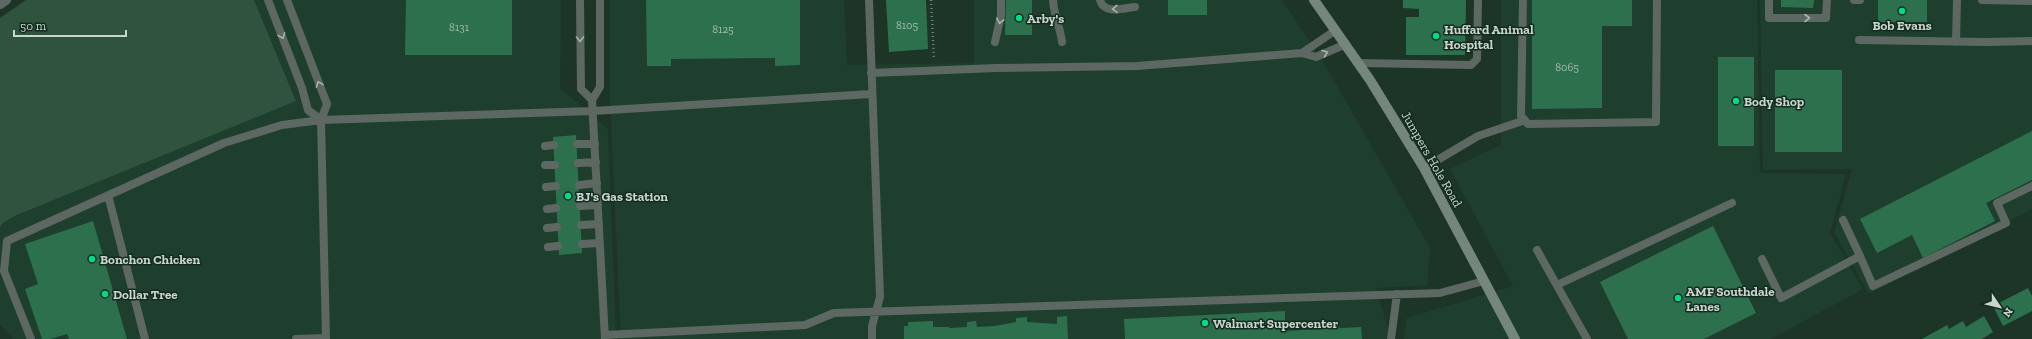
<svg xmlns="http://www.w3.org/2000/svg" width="2032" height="339" viewBox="0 0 2032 339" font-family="'Zilla Slab',serif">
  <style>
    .built { fill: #1f3f2e }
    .green { fill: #2f533f }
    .building { fill: #2d704e }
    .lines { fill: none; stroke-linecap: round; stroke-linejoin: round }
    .path { stroke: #6b7f73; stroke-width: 2.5; stroke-dasharray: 1 3; stroke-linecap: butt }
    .service { stroke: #5c6861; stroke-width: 8 }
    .minor { stroke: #5c6861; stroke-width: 10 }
    .secondary { stroke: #75877c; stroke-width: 10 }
    .oneway { stroke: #a8b5ad }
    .poi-dot { fill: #01d98b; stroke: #132b1e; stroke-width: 1.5 }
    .labels { text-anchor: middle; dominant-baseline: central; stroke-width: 3; stroke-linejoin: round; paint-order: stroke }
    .number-label { font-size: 11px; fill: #a1bcad }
    .poi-label { font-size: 13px; font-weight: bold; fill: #c8d6cd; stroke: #132b1e; text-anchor: start }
    .street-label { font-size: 13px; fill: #c8d6cd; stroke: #132b1e }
  </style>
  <rect width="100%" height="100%" fill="#1d3527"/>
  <!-- built -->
  <path class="built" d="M 254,0 L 561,0 L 560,88 L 608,129 L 616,339 L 13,339 L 0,324 L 0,227 L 4,222 L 17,215 L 296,100 Z
    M 610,0 L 844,0 L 847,65 L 974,63 L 974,0 L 1282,0 L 1325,65 L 1430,248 L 1427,285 L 1376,288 L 1391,339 L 621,339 L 610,99 Z
    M 1501,0 L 1757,0 L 1760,173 L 1846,174 L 1830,233 L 1863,289 L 1771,339 L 1404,339 L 1407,318 L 1513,286 L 1450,169 L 1501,145 Z
    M 1760,0 L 2032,0 L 2032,209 L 1869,294 L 1834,233 L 1852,169 L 1763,170 Z"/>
  <!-- green -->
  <path class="green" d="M 26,0 L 254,0 L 296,101 L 17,215 L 4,222 L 0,227 L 0,18 Z"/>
  <!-- building -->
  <path class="building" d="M 406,0 L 512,0 L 512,55 L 405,55 Z
    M 646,0 L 800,0 L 800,65 L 775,66 L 775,58 L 671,59 L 671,66 L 647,66 Z
    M 886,0 L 926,0 L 928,49 L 889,52 Z
    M 1006,0 L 1032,0 L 1032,35 L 1005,35 Z
    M 1168,0 L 1207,0 L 1207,15 L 1168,15 Z
    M 1403,0 L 1466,0 L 1465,55 L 1406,55 L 1406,17 L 1419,17 L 1419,9 L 1403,8 Z
    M 1532,0 L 1632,0 L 1632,26 L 1602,26 L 1602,108 L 1532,109 Z
    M 1781,0 L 1814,0 L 1813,8 L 1781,7 Z
    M 1878,0 L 1927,0 L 1927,22 L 1878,22 Z
    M 1718,57 L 1754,57 L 1754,146 L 1718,146 Z
    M 1775,70 L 1842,70 L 1842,152 L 1775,152 Z
    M 2032,131 L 2032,180 L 1986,203 L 1995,221 L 1923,258 L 1912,235 L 1877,253 L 1860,219 Z
    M 576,135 L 582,253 L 559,255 L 553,137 Z
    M 93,221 L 127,339 L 69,339 L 67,334 L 50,339 L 42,339 L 25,289 L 38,284 L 25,244 Z
    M 1713,226 L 1756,313 L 1704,339 L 1628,339 L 1600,282 Z
    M 2028,288 L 2032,296 L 2032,311 L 2003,326 L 1993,306 Z
    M 1285,311 L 1285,331 L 1361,327 L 1362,339 L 1125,339 L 1124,319 Z
    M 1067,316 L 1068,339 L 904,339 L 904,326 L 908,326 L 908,322 L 933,321 L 933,327 L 949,327 L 949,328 L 967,327 L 967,322 L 976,321 L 977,327 L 995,326 L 1016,322 L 1016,318 L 1027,317 L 1027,322 L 1057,324 L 1057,317 Z
    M 1984,316 L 1993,332 L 1982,339 L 1922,339 L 1947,325 L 1949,329 L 1963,321 L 1966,327 Z"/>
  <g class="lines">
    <!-- path -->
    <path class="path" d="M 931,0 L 934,59"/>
    <!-- service -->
    <path class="service" d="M 268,0 L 302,88 L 308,110 L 321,120
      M 287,0 L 327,104 L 321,120 L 326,339
      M 580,0 L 581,89 L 592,100
      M 600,0 L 600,87 L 592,100 L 605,339
      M 869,0 L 880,297 L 872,326 L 872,339
      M 1053,0 C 1054,17 1060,26 1062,42
      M 1100,0 C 1104,15 1124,8 1135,7
      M 1523,0 L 1521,116 L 1528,124 L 1656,122 L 1657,0
      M 1769,0 L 1769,18 L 1826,18 L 1827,0
      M 1854,0 L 1860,0
      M 1982,0 L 2032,1
      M 1859,40 L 1986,42 L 2032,41
      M 995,42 L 1001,15 L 1001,0
      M 1956,42 L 1957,0
      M 1302,53 L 1336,30
      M 1359,63 L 1471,65 L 1477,59 L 1478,0
      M 871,73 L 996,68 L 1137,66 L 1302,53 L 1316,57 L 1346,44
      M 577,144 L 595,144
      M 545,146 L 554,145
      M 578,163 L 596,162
      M 545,165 L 555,165
      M 1424,168 L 1478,136 L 1525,120
      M 579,185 L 597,183
      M 546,187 L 556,186
      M 108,195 L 145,339
      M 580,206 L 598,205
      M 547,209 L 556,208
      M 581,225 L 599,224
      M 547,228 L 557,227
      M 582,244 L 600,243
      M 548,247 L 558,246
      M 1537,250 L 1587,339
      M 1860,256 L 1873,286 L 2006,223 L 1997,203 L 2032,186
      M 1762,259 L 1781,298 L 1860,256 L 1843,220
      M 1557,285 L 1732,203
      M 605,335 L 805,325 L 834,313 L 1440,293 L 1484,281
      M 31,339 L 4,271 L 7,241 L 224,143 L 282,125 L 321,120 L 593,111 L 871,94
      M 296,339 L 326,338
      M 1391,339 L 1397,294"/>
    <!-- minor -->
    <path class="minor" d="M 0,4 L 6,0"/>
    <!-- secondary -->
    <path class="secondary" d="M 1314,0 L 1370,80 L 1424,168 L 1515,339"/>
  </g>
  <!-- one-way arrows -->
  <defs><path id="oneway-chevron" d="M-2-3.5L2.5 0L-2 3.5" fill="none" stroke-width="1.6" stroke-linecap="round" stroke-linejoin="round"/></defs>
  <g class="oneway">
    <use href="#oneway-chevron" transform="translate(1115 9) rotate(178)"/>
    <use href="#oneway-chevron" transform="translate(1807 18)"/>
    <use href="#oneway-chevron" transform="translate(1000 21) rotate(102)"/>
    <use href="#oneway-chevron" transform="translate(282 36) rotate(69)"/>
    <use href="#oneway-chevron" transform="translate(580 39) rotate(89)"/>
    <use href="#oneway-chevron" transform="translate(1325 53) rotate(-22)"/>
    <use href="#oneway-chevron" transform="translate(319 84) rotate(-111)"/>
  </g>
  <!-- markers -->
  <g class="poi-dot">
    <circle cx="1902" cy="11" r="4"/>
    <circle cx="1019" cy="18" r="4"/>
    <circle cx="1436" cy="36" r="4"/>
    <circle cx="1736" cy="101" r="4"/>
    <circle cx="568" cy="196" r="4"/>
    <circle cx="92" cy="259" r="4"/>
    <circle cx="105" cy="294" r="4"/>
    <circle cx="1678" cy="298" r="4"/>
    <circle cx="1205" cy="323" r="4"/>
  </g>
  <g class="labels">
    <!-- number labels -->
    <g class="number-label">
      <text x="907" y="25">8105</text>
      <text x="459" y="27">8131</text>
      <text x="723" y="29">8125</text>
      <text x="1567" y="67">8065</text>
    </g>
    <!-- poi labels -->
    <g class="poi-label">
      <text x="1027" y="18">Arby's</text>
      <text x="1902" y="25" text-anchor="middle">Bob Evans</text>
      <text x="1444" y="29">Huffard Animal<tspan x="1444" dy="15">Hospital</tspan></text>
      <text x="1744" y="101">Body Shop</text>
      <text x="576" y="196">BJ's Gas Station</text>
      <text x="100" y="259">Bonchon Chicken</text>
      <text x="1686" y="291">AMF Southdale<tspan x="1686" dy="15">Lanes</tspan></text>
      <text x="113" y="294">Dollar Tree</text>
      <text x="1213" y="323">Walmart Supercenter</text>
    </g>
    <!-- street labels -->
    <g class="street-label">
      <text transform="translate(1432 159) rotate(60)">Jumpers Hole Road</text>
    </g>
  </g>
  <!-- north arrow -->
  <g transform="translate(2000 307) rotate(125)" stroke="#132b1e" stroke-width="3" paint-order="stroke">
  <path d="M0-3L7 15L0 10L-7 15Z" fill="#c8d6cd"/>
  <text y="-6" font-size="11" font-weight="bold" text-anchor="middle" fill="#c8d6cd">N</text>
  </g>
  <!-- scale -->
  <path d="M14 30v6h112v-6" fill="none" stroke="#c8d6cd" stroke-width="2"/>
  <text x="20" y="30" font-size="12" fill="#c8d6cd" stroke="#132b1e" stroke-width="3" paint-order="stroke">50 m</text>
</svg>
